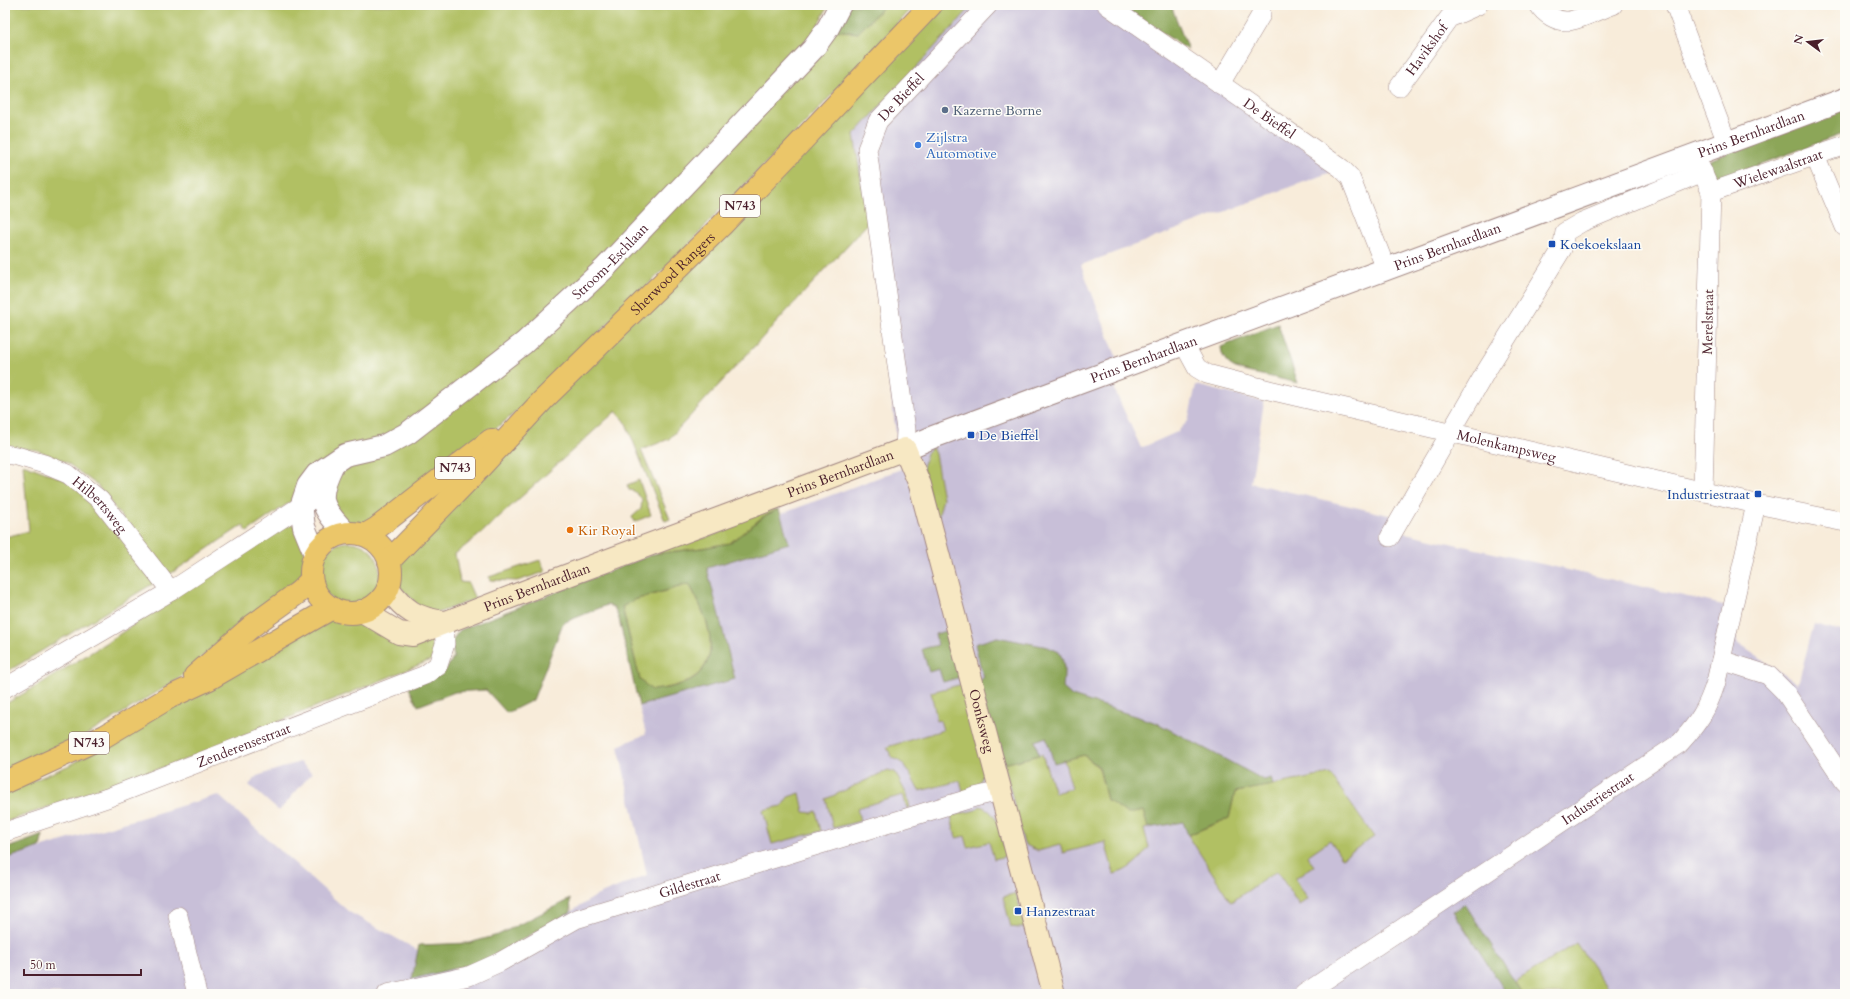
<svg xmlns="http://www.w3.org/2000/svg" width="1850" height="999" viewBox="0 0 1850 999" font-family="Cardo,serif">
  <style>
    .industrial { fill: #c8bfd8 }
    .green { fill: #b1c063; stroke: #7e7047 }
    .forest { fill: #8ca659; stroke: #6b6242; fill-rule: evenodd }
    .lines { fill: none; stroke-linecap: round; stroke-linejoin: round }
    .minor-casing { stroke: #a18682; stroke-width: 20 }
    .tertiary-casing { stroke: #a18682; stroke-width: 24 }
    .secondary-casing { stroke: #a18682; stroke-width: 24 }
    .primary-casing { stroke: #a18682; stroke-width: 24 }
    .minor { stroke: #fff; stroke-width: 19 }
    .tertiary { stroke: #fff; stroke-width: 22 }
    .secondary { stroke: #f7e8c3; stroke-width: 22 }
    .primary { stroke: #ebc669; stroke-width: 22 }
    .service-dot { fill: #5c6f8a; stroke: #fdfcf7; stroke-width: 1.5 }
    .shop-dot { fill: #3f7fe0; stroke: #fdfcf7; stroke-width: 1.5 }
    .transit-dot { fill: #1a4fb4; stroke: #fdfcf7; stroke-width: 1.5 }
    .food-dot { fill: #e8710a; stroke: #fdfcf7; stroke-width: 1.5 }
    .labels { text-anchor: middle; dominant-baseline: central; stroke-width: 3; stroke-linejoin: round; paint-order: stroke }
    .shield { fill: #fdfcf7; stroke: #806168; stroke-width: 1 }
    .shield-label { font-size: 13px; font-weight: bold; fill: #4a1f2b }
    .street-label { font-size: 14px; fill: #4a1f2b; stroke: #fdfcf7 }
    .service-label { font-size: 14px; fill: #4e5e75; stroke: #fdfcf7; text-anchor: start }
    .shop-label { font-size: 14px; fill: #366cbe; stroke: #fdfcf7; text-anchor: start }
    .transit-label { font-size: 14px; fill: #164399; stroke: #fdfcf7; text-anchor: start }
    .food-label { font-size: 14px; fill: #c56008; stroke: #fdfcf7; text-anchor: start }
  </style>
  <rect width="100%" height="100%" fill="#fdfcf7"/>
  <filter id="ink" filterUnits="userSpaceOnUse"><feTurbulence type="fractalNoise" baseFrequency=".025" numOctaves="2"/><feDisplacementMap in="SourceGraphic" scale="8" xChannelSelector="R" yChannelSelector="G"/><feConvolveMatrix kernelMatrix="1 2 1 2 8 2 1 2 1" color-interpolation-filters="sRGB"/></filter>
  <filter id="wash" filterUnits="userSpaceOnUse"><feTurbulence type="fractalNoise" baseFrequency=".012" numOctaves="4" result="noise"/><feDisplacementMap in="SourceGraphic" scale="16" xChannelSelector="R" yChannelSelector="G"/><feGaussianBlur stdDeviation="0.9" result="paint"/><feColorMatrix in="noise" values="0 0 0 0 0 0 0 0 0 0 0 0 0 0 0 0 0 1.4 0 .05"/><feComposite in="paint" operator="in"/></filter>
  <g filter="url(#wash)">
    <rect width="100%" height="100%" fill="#f8ecda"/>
    <!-- industrial -->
    <path class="industrial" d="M 973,5 L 1121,5 L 1334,171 L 1081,265 L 1116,356 L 1115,391 L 1141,448 L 1177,432 L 1188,421 L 1196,385 L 1264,402 L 1251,483 L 1393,516 L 1401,532 L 1732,607 L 1737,643 L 1798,684 L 1814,624 L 1845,632 L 1845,994 L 5,994 L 5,858 L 218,795 L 349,912 L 466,977 L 596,896 L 647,875 L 618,746 L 646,734 L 639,706 L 735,678 L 707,568 L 789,543 L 781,514 L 901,469 L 868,223 L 854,135 Z
      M 300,762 L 312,773 L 279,811 L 249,785 L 257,776 Z"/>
    <!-- green -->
    <path class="green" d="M 5,5 L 829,5 L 811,37 L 605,257 L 478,372 L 247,532 L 243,525 L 170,574 L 138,538 L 97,485 L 66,462 L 37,450 L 5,447 Z
      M 885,5 L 915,5 L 814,114 L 721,208 L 686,248 L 521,408 L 461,457 L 360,528 L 353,527 L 338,518 L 329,485 L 336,471 L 425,430 L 835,30 L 858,33 Z
      M 942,5 L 973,5 L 854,135 L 868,223 L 669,439 L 641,450 L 670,519 L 665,521 L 625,421 L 616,411 L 478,536 L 455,554 L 460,582 L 468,583 L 475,599 L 440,612 L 425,612 L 396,583 L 397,568 L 407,549 Z
      M 932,447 L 935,454 L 943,498 L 937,522 L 923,468 L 927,453 Z
      M 23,464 L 76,484 L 159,580 L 5,673 L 5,537 L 29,531 Z
      M 639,480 L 651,515 L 634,522 L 632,517 L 641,509 L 642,499 L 634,491 L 629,490 L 627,485 Z
      M 762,509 L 779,509 L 764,516 L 730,543 L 702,548 L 654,554 L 685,541 L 705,538 L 735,527 L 750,513 Z
      M 290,524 L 296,526 C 304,546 309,557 300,578 L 237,625 L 177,680 L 80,739 L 5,769 L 5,704 L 37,686 L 108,642 L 245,548 Z
      M318 573a31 31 0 1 1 62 0a31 31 0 1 1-62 0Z
      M 540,560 L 545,572 L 517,581 L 490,580 L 489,577 Z
      M 689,584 C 719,636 726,683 652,690 L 640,680 L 622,607 L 634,600 Z
      M 331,617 L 342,620 L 358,620 L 432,638 L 436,644 L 431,660 L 187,759 L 5,822 L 5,793 L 72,764 L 182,698 Z
      M 963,684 L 983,766 C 984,781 977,787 964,794 L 960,781 L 919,791 L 905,765 L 891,756 L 887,747 L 943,730 L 940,720 L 937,721 L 931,692 Z
      M 1042,754 L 1055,793 L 1072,788 L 1064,760 L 1084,755 L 1099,768 L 1107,800 L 1143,811 L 1148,828 L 1144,829 L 1149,847 C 1141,859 1129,871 1114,874 L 1105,842 L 1063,853 L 1060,845 L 1038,851 L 1024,844 L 1004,764 Z
      M 888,770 L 895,772 L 907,795 L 910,808 L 907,808 L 903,795 L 857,808 L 860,821 L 833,828 L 826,799 Z
      M 1330,774 L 1374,837 L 1342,858 L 1330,840 L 1307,856 L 1314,866 L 1295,878 L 1308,899 L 1299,905 L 1277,871 L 1231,902 L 1188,835 L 1229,818 L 1235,792 Z
      M 800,793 L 804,812 L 812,813 L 816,811 L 821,831 L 772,844 L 763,810 L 782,806 L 788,797 Z
      M 980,806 C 1000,811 1001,839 1006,856 L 994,859 L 989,842 L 968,847 L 965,836 L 956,838 L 951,816 L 976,810 Z
      M 1016,893 L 1025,927 L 1019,928 L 1011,927 L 1003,897 Z
      M 1576,943 L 1611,994 L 1522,994 L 1515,982 Z"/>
    <!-- forest -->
    <path class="forest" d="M 847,5 L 885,5 L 858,33 L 835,30 Z
      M 1121,5 L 1171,5 L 1188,50 Z
      M 1845,109 L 1845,133 L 1715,181 L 1707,161 Z
      M 1278,324 L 1298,383 C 1285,380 1273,377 1261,375 C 1243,371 1223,369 1221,347 Z
      M 779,509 L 789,543 L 707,568 L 735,679 L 639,706 L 619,619 L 614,607 L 607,605 L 563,623 L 533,700 L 507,713 L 486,690 L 455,692 L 418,706 L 409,688 L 442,675 L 454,657 C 451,644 451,640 460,630 L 654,554 L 702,548 L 730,543 L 764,516 ZM 689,584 C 719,636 726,684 652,690 L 640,680 L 622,607 L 634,600 Z
      M 950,630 L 961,677 L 943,682 L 939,669 L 929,672 L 922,649 L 938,645 L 935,634 Z
      M 997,637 L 1048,647 L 1059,652 C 1066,663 1064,675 1063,688 L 1072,696 L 1157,723 L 1264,780 L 1271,778 L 1273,785 L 1235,792 L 1229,818 L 1188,835 L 1183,822 L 1148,828 L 1143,811 L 1128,814 L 1107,800 L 1099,767 L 1084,755 L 1054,763 L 1046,737 L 1035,741 L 1039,755 L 1004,764 L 1001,752 L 1002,747 L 994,744 L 978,682 L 984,677 L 982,673 L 975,644 Z
      M 43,835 L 40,847 L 5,859 L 5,849 Z
      M 570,899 L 571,912 L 484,961 L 412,979 L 419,945 L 469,943 L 498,935 Z
      M 1465,904 L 1515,982 L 1522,994 L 1507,994 L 1453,911 Z"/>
  </g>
  <g filter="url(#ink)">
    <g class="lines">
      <!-- minor casing -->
      <g class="minor-casing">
        <g id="minor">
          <path id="s1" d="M 1107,5 L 1341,168 L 1350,177 L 1386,269"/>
          <path d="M 1539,5 C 1544,14 1557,22 1568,21 C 1579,20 1601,9 1613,5"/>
          <path d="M 1675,5 L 1727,143"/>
          <path d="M 1220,84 L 1261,15 L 1261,5"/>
          <path id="s2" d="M 1399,87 L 1449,18 L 1478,5"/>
          <path d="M 1815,156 L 1845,227"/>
          <path d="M 1698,162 L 1711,192 L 1703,492"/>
          <path id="s3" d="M 1711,192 L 1845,145"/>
          <path id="s4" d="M 1184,344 L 1197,368 L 1207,374 L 1269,390 L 1756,504 L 1845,522"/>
          <path id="s5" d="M 905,449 L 906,430 L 867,149 L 878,121 L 988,5"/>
          <path id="s6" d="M 5,454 L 17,456 L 44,464 L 68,474 L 100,500 L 171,591"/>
          <path d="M 1390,537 L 1485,373 L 1562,249 L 1565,232 L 1582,222 L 1703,172"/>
          <path d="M 1721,660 L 1768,675 L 1785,692 L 1845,782"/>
          <path d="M 5,688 L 171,591 L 313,498"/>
          <path id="s7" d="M 5,832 L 107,798 L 425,675 L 438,665 L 445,644 L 444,622"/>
          <path d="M 178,916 L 197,994"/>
          <path id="s8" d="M 387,994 L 469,976 L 500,962 L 576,919 L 975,797 L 1000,791"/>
          <path id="s9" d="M 1304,994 L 1680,743 C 1699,722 1707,710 1716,682 L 1756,504"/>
        </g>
      </g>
      <!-- tertiary casing -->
      <g class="tertiary-casing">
        <g id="tertiary">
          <path id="s10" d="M 905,449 L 933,437 L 1068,387 L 1845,99"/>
          <path d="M 333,464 C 316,498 320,507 346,533"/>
          <path id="s11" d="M 315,554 L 304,527 L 302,512 L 302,504 L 308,486 L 317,474 L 345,455 L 384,446 L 408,433 L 524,343 L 605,268 L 813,49 L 828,28 L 840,5"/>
        </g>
      </g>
      <!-- secondary casing -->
      <g class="secondary-casing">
        <g id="secondary">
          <path d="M 388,588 C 405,611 416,618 444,622"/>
          <path id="s12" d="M 362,611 L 399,633 L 413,635 L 539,586 L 905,449 L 920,485 L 1054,994"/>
        </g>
      </g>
      <!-- primary casing -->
      <g class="primary-casing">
        <g id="primary">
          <circle cx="351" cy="573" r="40"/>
          <path d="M 365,535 L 377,528 L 491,440"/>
          <path id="s13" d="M 389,561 L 473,475 L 543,400 L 722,225 L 931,5"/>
          <path d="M 195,676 L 252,626 L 299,592 L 311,580"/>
          <path d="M 5,782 L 105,736 L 170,697 L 209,679 L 332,608"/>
        </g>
      </g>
      <!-- minor -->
      <use href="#minor" class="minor"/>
      <!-- tertiary -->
      <use href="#tertiary" class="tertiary"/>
      <!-- secondary -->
      <use href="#secondary" class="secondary"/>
      <!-- primary -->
      <use href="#primary" class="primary"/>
    </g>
  </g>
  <!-- markers -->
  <circle class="service-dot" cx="945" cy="110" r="4"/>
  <circle class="shop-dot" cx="918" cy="145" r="4"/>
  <g class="transit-dot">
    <rect x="1548" y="240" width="8" height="8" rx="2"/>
    <rect x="967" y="431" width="8" height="8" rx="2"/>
    <rect x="1754" y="490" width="8" height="8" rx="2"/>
    <rect x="1014" y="907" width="8" height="8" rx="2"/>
  </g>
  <circle class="food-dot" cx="570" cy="530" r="4"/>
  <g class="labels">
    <!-- shield labels -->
    <g class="shield">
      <rect x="720" y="195" width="40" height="22" rx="3"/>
      <rect x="435" y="457" width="40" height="22" rx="3"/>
      <rect x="69" y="732" width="40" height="22" rx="3"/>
    </g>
    <g class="shield-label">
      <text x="740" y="206">N743</text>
      <text x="455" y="468">N743</text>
      <text x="89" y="743">N743</text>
    </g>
    <!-- street labels -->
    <g class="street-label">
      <text stroke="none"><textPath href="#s2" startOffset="47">Havikshof</textPath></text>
      <text stroke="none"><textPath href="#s5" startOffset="366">De Bieffel</textPath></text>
      <text stroke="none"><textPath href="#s1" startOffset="198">De Bieffel</textPath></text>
      <text stroke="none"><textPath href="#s10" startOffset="903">Prins Bernhardlaan</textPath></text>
      <text stroke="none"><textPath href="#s3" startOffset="71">Wielewaalstraat</textPath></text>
      <text stroke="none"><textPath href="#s10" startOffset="579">Prins Bernhardlaan</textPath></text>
      <text stroke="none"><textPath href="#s11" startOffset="453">Stroom-Eschlaan</textPath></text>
      <text stroke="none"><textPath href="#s13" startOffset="404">Sherwood Rangers</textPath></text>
      <text transform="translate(1708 322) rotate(-89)">Merelstraat</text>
      <text stroke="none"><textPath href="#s10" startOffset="255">Prins Bernhardlaan</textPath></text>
      <text stroke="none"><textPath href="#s4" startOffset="347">Molenkampsweg</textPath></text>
      <text stroke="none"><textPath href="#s12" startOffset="514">Prins Bernhardlaan</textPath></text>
      <text stroke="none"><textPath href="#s6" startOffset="111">Hilbertsweg</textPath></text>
      <text stroke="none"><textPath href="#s12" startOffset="190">Prins Bernhardlaan</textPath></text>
      <text stroke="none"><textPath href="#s12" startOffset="866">Oonksweg</textPath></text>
      <text stroke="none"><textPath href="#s7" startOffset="254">Zenderensestraat</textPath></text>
      <text stroke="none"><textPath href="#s9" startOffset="353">Industriestraat</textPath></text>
      <text stroke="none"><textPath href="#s8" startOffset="324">Gildestraat</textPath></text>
    </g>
    <!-- service labels -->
    <g class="service-label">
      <text x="953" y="110">Kazerne Borne</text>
    </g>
    <!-- shop labels -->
    <g class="shop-label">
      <text x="926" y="137">Zijlstra<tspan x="926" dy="16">Automotive</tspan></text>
    </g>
    <!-- transit labels -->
    <g class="transit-label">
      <text x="1560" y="244">Koekoekslaan</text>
      <text x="979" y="435">De Bieffel</text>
      <text x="1750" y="494" text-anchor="end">Industriestraat</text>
      <text x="1026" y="911">Hanzestraat</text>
    </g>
    <!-- food labels -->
    <g class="food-label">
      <text x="578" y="530">Kir Royal</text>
    </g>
  </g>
  <!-- margin -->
  <rect width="1850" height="999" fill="none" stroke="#fdfcf7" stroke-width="20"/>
  <!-- north arrow -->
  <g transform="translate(1808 42) rotate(285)" stroke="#fdfcf7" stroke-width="3" paint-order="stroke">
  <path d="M0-3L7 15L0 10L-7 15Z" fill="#4a1f2b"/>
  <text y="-6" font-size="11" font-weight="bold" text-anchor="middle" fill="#4a1f2b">N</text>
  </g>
  <!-- scale -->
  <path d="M24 969v6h117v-6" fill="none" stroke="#4a1f2b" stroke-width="2"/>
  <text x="30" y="969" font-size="12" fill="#4a1f2b" stroke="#fdfcf7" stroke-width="3" paint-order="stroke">50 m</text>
</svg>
